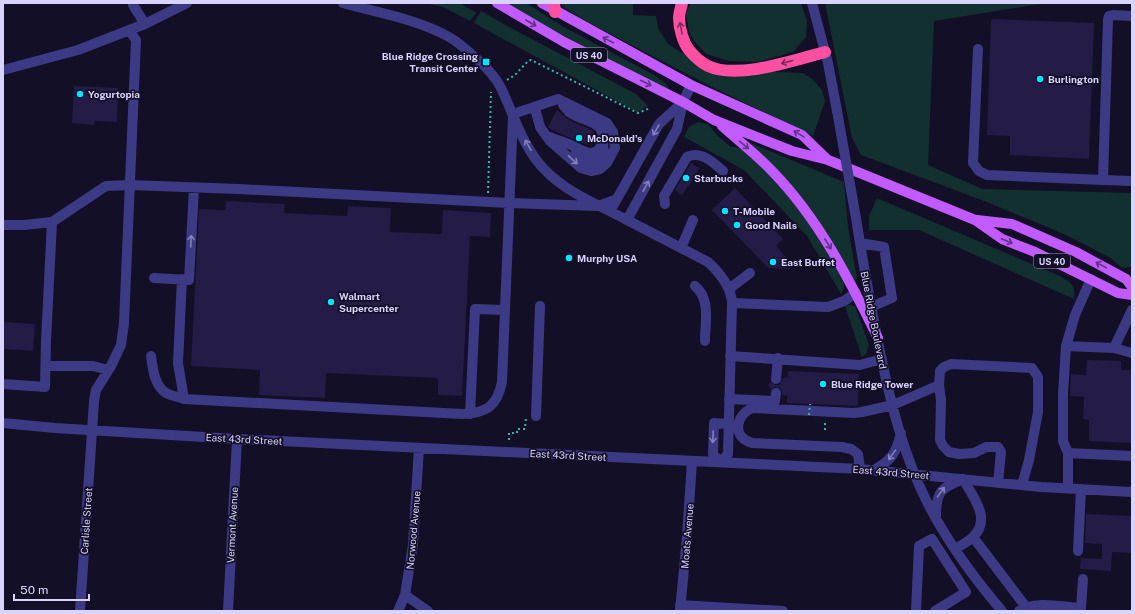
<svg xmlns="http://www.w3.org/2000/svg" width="1135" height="614" viewBox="0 0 1135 614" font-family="'Public Sans',sans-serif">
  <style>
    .green { fill: #12302f }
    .building { fill: #241b47 }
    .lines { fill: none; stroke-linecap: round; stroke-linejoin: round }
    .path { stroke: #2fb8b0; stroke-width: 2; stroke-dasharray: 2 3; stroke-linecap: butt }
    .minor { stroke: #3d3a85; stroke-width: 10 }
    .major { stroke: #c25bff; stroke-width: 10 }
    .highway { stroke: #ff4fa3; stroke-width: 12 }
    .path-bridge { stroke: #2fb8b0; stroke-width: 2; stroke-dasharray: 2 3; stroke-linecap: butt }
    .minor-bridge { stroke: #3d3a85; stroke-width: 10 }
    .oneway { stroke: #623188 }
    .oneway2 { stroke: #7d2c5e }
    .oneway3 { stroke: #837fbc }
    .poi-dot { fill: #00e5ff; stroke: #130f26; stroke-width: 1.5 }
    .labels { text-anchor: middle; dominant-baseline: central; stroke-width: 3.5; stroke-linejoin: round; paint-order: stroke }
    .shield { fill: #130f26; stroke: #9e99be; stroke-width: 1 }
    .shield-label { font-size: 9px; font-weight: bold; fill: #d9d4ff }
    .poi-label { font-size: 10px; font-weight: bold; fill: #d9d4ff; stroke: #130f26; text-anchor: start }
    .street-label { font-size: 10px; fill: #d9d4ff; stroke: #130f26 }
  </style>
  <rect width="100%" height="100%" fill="#130f26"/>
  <!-- green -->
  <path class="green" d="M 425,3 L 460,3 L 476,13 L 470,21 L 443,7 Z
    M 504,3 L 526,3 L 562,26 L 654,75 L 665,83 L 669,88 L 666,89 L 545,26 Z
    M 560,3 L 633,3 L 633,15 L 656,16 L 658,28 L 668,44 L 690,58 L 717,70 L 803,73 L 812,79 L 822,90 L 825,101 L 813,136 L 708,85 L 584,20 L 565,8 Z
    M 691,3 L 801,3 L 807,21 L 806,37 L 793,52 L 758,62 L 729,61 L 706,54 L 694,41 L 689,31 L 686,13 Z
    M 825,3 L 1047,3 L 934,21 L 928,165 L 982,189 L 1132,193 L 1132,266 L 1126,268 L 1121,267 L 1111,258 L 1066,235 L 987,202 L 861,155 L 852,138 Z
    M 481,11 L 511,28 L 636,94 L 648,106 L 637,112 L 474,23 Z
    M 698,122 L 708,124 L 718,136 L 731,147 L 736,147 L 743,150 L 779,184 L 813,228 L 843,279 C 845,285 845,288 841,294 L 807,236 L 744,170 L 684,137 L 689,127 Z
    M 748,142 L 844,182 L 848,227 L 857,279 L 853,280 C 841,258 829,235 814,214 C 795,187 772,164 748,142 Z
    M 877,198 L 1060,276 C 1071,283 1076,285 1074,299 L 919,230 L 869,230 L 869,216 Z
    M 848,305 L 855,306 L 869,345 L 866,354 L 862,357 L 845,306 Z"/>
  <!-- building -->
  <path class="building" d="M 991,19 L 1094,23 L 1089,159 L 1010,155 L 1010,136 L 987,135 Z
    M 74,86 L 118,88 L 117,122 L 95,121 L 94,125 L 72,123 Z
    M 557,110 L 569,120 L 594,131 L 587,145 L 550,129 L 548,127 Z
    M 691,163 L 699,168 L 689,187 L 688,186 L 682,195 L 675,190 Z
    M 735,188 L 783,239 L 776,246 L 791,263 L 791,269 L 768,268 L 712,210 Z
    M 226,201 L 285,204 L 284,213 L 347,216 L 348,206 L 391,208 L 390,232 L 442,234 L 443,210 L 491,213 L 490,237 L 470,236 L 462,396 L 438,395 L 438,378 L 326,373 L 325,398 L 259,395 L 260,370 L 191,366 L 199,209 L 225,210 Z
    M 3,322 L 35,324 L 33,351 L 3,349 Z
    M 1087,360 L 1121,361 L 1121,370 L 1132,370 L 1132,443 L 1089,441 L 1089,420 L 1083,419 L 1084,397 L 1070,396 L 1071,374 L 1086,375 Z
    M 788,371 L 859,374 L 858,406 L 787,403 L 787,396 L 782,395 L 782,391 L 780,388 L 774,387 L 771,390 L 768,385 L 771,382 L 775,385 L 779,385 L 781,382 L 783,378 L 788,377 Z
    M 1086,514 L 1132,516 L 1132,553 L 1112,552 L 1111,571 L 1080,569 L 1081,558 L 1102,559 L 1102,544 L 1085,543 Z"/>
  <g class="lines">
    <!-- path -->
    <path class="path" d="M 507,80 L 515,75 L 528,61 L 531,60 L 638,113 L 650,108
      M 488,193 L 491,92
      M 825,430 L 825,421
      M 509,440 L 509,433 L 517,433 L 517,429 L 525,429 L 526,416"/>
    <!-- minor -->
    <path class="minor" d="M 343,3 C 378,13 417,19 449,37 C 460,43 469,52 478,60 C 487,68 495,76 501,88 C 514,115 523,148 545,170 C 567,193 599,205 627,220 C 654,234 681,248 708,262 C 720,273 731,286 732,303 L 728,454 L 720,462
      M 812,3 L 828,63 L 837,111
      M 133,5 L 145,24
      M 1132,16 L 1113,15 L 1109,16 L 1108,20 L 1103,180 L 1132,181
      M 978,49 L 973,163 L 979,171 L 987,175 L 1103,180
      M 3,70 L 78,50 L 145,24 L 187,3
      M 513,114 L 558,99 L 607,123 L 613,132 L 615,148 L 607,163 L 600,169 L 591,171 L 581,168 L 550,141 L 540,127 L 535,108
      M 550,137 C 557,140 564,142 571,145 C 582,150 596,161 602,143 C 604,138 603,133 600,128 C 593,120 578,119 569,112 C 567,110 565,107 563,105
      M 576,151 C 586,161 591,167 604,157 L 603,141
      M 665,204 L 664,196 L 687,157 C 700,150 713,162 723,171
      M 613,206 L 659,124 L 683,102
      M 856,218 C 863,263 871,307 880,352 C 891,404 904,457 928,504 C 948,543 974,578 1002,611
      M 627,220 L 677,129 L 683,102 L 691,85
      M 3,225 L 24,225 L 52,222 L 106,186 L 130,185 L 238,189 L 509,203 L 598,206 L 615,200
      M 860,243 L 884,247 L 892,298 L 871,307
      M 681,248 L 693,220
      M 154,278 L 189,280 L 194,188
      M 182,279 L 178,363 L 184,399
      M 695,286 C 711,299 705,323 705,341
      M 729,289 L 750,273
      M 732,303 L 828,307 L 844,301 L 856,293
      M 1132,310 L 1114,348 L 1132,353
      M 1066,346 L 1114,348
      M 151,356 C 153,369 154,385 166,393 C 171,396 179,397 184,399 L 462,414 C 486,413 497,407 502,382 L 513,116
      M 730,356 L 860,365 L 882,359
      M 46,366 L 93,366 L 108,370
      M 776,379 L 778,358
      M 3,384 L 45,387 L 46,341 L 52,222
      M 939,385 L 941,400 L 940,440 L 943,446 L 949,452 L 959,454 L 974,453 L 986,447 L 998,447 L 1001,452 L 998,483
      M 729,399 L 775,401 L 776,393
      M 470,414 L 475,309 L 505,310
      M 536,416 L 540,306
      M 3,423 L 55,428 L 237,439 L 860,469 L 1041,487 L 1132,492
      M 1068,453 L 1132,456
      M 720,462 L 713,454 L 714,423 L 728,424
      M 860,469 L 858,454 L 851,449 L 842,447 L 752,443 C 732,437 735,416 752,408 L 854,413 L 862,412 L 893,405 L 939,385 L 940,371 L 944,367 L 951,364 L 1032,368 L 1038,377 L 1038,412 L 1029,460 L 1022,485
      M 874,470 C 892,460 896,453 901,433
      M 1068,488 L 1068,453 L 1063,441 L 1063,394 L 1066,346 L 1075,315 L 1091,279
      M 936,516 C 936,491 941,488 963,479 C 973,497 992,519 973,537 C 968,542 961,545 955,549
      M 973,537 L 1026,607
      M 1078,551 L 1081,489
      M 405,595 L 428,611
      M 680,605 L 783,611
      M 80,611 L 94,401 L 96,390 L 111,366 L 121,345 L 124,323 L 136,40 L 129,30
      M 228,611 L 237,439
      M 398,611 L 405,595 L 413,545 L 419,448
      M 680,611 L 687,537 L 692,461
      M 916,611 L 919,546 L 932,539 L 966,592 L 935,611
      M 1019,611 C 1036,600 1062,607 1081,608 L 1083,579"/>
    <!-- major -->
    <path class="major" d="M 497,3 L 564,42 L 683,102 L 714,120 L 792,151 L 828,160 L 975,220 L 1002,239 L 1035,252 L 1118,293 L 1132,295
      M 542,3 L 691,85 L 802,135 L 828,160
      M 722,126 C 739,141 757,155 772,171 C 819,219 849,279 878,338
      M 977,220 L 1012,224 L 1076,252 L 1126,279 L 1132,287"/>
    <!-- highway -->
    <path class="highway" d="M 554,3 L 555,12
      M 682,3 C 681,8 679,13 679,18 C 679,28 683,42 689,50 C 694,56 700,62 708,66 C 737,80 795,60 825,52"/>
    <!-- path-bridge -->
    <path class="path-bridge" d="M 809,415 L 810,404"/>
    <!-- minor-bridge -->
    <path class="minor-bridge" d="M 837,111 L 856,218"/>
  </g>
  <!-- one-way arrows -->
  <defs><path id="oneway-shaft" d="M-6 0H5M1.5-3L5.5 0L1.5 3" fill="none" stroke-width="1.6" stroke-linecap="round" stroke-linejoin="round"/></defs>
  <g class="oneway">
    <use href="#oneway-shaft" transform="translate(531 23) rotate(30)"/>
    <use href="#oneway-shaft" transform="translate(608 40) rotate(-152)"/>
    <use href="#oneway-shaft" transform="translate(646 83) rotate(27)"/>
    <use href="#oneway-shaft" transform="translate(799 134) rotate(-149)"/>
    <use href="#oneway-shaft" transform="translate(744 145) rotate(40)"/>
    <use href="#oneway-shaft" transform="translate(1007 241) rotate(23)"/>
    <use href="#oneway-shaft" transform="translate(828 244) rotate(58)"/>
    <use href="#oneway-shaft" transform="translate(1101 265) rotate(-152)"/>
  </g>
  <g class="oneway2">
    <use href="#oneway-shaft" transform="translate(681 28) rotate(-101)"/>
    <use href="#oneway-shaft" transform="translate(787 62) rotate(165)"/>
  </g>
  <g class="oneway3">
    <use href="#oneway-shaft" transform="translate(656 130) rotate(120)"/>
    <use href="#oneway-shaft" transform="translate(528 145) rotate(-119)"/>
    <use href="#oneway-shaft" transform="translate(573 160) rotate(43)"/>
    <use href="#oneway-shaft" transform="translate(646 186) rotate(-61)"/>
    <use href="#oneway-shaft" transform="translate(191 241) rotate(-87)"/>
    <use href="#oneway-shaft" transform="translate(713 437) rotate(92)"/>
    <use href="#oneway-shaft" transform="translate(892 455) rotate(125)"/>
    <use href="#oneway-shaft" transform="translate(941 492) rotate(-54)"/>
  </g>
  <!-- markers -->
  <g class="poi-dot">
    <rect x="482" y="58" width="8" height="8" rx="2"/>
    <circle cx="1040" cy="79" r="4"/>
    <circle cx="80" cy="94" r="4"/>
    <circle cx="579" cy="138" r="4"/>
    <circle cx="686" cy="178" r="4"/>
    <circle cx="725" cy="211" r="4"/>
    <circle cx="737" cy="225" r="4"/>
    <circle cx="569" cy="258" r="4"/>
    <circle cx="773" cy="262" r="4"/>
    <circle cx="331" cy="302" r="4"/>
    <circle cx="823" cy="384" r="4"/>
  </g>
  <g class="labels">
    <!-- shield labels -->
    <g class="shield">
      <rect x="571" y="48" width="36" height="14" rx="3"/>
      <rect x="1034" y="254" width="36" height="14" rx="3"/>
    </g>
    <g class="shield-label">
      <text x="589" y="55">US 40</text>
      <text x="1052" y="261">US 40</text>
    </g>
    <!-- poi labels -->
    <g class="poi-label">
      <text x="478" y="56" text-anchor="end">Blue Ridge Crossing<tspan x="478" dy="12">Transit Center</tspan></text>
      <text x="1048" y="79">Burlington</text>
      <text x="88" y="94">Yogurtopia</text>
      <text x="587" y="138">McDonald's</text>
      <text x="694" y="178">Starbucks</text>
      <text x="733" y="211">T-Mobile</text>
      <text x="745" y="225">Good Nails</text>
      <text x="577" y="258">Murphy USA</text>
      <text x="781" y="262">East Buffet</text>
      <text x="339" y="296">Walmart<tspan x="339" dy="12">Supercenter</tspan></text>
      <text x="831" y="384">Blue Ridge Tower</text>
    </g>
    <!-- street labels -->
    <g class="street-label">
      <text transform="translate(874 320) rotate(79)">Blue Ridge Boulevard</text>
      <text transform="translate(244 439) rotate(3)">East 43rd Street</text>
      <text transform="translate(568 455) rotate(3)">East 43rd Street</text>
      <text transform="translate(891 472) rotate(5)">East 43rd Street</text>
      <text transform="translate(86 521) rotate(-86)">Carlisle Street</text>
      <text transform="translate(232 525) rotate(-87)">Vermont Avenue</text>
      <text transform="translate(413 530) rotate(-85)">Norwood Avenue</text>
      <text transform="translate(687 536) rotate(-85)">Moats Avenue</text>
    </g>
  </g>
  <!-- border -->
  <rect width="1135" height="614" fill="none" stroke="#d9d4ff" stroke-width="8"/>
  <!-- scale -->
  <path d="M14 594v6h75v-6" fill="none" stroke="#d9d4ff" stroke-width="2"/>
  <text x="20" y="594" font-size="12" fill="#d9d4ff" stroke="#130f26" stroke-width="3" paint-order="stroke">50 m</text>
</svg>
